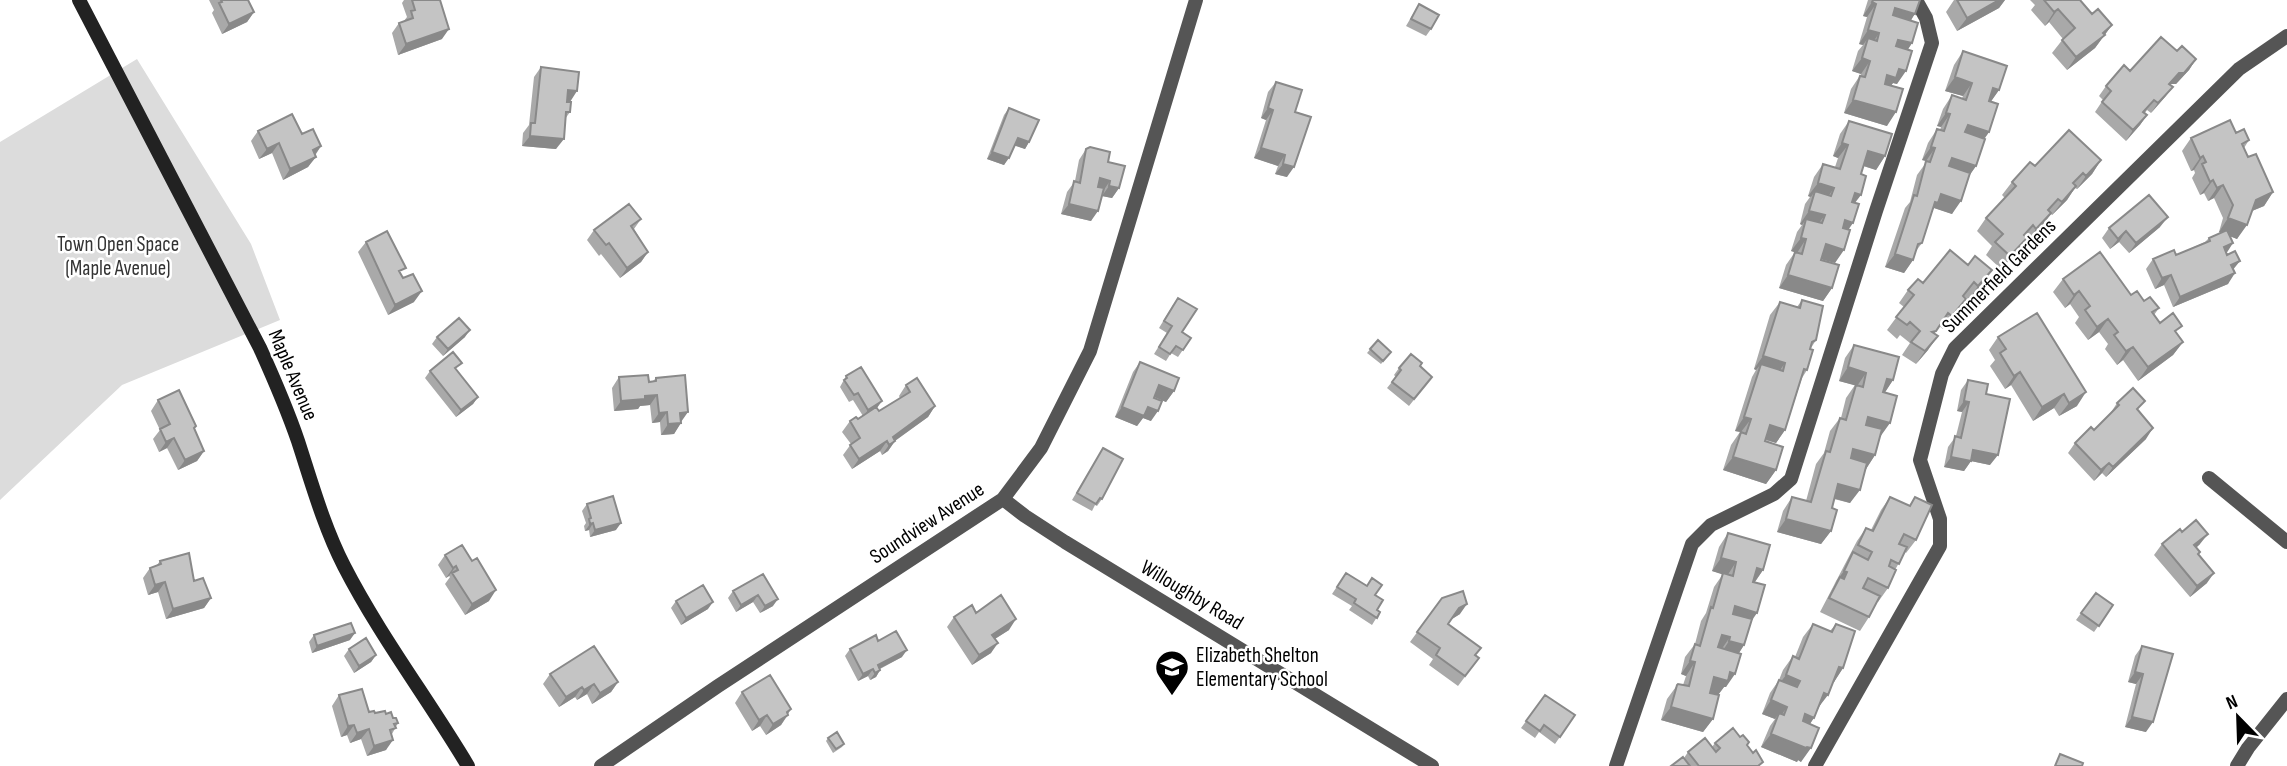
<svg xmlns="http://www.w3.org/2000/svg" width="2287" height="766" viewBox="0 0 2287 766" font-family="'Sofia Sans Condensed',sans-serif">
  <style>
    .green { fill: #dcdcdc }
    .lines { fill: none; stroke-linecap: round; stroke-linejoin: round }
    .street { stroke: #555; stroke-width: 14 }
    .secondary { stroke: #222; stroke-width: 14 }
    .wall { fill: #a9a9a9 }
    .shaded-wall { fill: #898989 }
    .building { fill: #c4c4c4; stroke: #898989; stroke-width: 2 }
    .labels { text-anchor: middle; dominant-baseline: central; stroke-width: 5; stroke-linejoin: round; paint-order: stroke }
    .park-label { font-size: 21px; fill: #333; stroke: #fff }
    .street-label { font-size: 21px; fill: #000; stroke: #fff }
    .poi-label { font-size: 21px; fill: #000; stroke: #fff; text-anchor: start }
  </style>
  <rect width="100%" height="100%" fill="#fff"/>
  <!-- green -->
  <path class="green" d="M 137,59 L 251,244 L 280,320 L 122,385 L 0,500 L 0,142 Z"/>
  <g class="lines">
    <!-- street -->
    <path class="street" d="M 2209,478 L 2287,542
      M 1003,499 L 1025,516 L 1065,542 L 1432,766
      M 601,766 L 718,686 L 1003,499 L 1041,448 L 1090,351 L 1196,0
      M 1616,766 L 1692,544 L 1711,525 L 1774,494 L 1791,479 L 1876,211 L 1932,43 L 1926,18 L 1916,0
      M 1815,766 L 1940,546 L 1940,519 L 1920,460 L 1942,374 L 1955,348 L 2239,69 L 2287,36
      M 2237,766 L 2248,748 L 2287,699"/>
    <!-- secondary -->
    <path class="secondary" d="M 79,0 L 260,348 C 274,379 287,409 298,441 C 312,484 324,527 344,566 C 380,636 428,699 468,766"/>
  </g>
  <!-- wall -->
  <path class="wall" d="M 209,0 L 248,0 L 254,12 L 247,22 L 222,34 L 212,13 L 214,10 Z
    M 404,0 L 440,0 L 442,39 L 398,55 L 392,33 L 399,23 L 404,21 L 407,17 L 402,3 Z
    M 1868,0 L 1920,0 L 1911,21 L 1912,43 L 1908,49 L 1897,84 L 1893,83 L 1891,86 L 1887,126 L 1844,113 L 1851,89 L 1861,74 L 1852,71 L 1858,51 L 1863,45 L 1859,44 L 1867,17 L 1863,16 Z
    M 1954,0 L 2005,0 L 1999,8 L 1957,31 L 1946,12 Z
    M 2030,0 L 2080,0 L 2092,14 L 2112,25 L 2095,48 L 2067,70 L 2052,53 L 2063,39 L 2049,22 L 2045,26 L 2031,10 L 2035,5 Z
    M 1419,4 L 1431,29 L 1426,36 L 1406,26 Z
    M 1963,51 L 1999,90 L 1990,102 L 1989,132 L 1985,138 L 1976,166 L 1970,174 L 1952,214 L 1934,208 L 1932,211 L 1922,243 L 1916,251 L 1913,260 L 1904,273 L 1885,267 L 1905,208 L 1910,202 L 1917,175 L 1925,164 L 1926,161 L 1922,160 L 1928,143 L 1937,129 L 1940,130 L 1941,127 L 1937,126 L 1943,109 L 1952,95 L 1962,98 L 1963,96 L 1945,91 L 1954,65 Z
    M 2177,51 L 2196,59 L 2189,70 L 2176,84 L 2171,84 L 2170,85 L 2173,87 L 2165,97 L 2151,113 L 2147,110 L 2145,113 L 2147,115 L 2140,125 L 2126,141 L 2095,112 L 2103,100 L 2099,96 L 2106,86 L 2130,71 Z
    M 541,67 L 570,102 L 567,101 L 570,112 L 565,119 L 556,149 L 522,146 L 523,133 L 529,125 L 534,77 Z
    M 1276,82 L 1295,112 L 1287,177 L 1275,174 L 1278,166 L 1254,158 L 1266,120 L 1261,118 L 1268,92 Z
    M 1009,108 L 1029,142 L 1025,149 L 1014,145 L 1004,165 L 987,159 L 1004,115 Z
    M 1849,121 L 1885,156 L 1876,170 L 1863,166 L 1848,230 L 1835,263 L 1821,259 L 1832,288 L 1823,301 L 1779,288 L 1786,265 L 1795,252 L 1791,251 L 1797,232 L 1802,225 L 1800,224 L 1805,204 L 1810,197 L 1808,196 L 1814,177 L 1823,164 L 1835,167 L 1838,158 L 1833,156 L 1840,134 Z
    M 258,131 L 302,134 L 321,146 L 308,167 L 283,180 L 272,153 L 259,159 L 251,141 Z
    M 2236,133 L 2249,140 L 2244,148 L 2248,157 L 2273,192 L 2264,206 L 2252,211 L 2237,239 L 2230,236 L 2226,253 L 2233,270 L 2228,284 L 2173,307 L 2164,285 L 2155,289 L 2146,269 L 2153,259 L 2176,255 L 2205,242 L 2209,238 L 2221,233 L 2219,232 L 2223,218 L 2214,198 L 2208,201 L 2204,193 L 2200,195 L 2192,178 L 2195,173 L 2194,170 L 2191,171 L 2182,151 L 2191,138 Z
    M 1086,149 L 1108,162 L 1119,188 L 1112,198 L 1102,196 L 1103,191 L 1091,221 L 1061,214 L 1067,192 L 1075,181 L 1079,160 Z
    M 2101,160 L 2092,174 L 2077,189 L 2075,188 L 2067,200 L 2052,215 L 2051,214 L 2042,226 L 2027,242 L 2026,240 L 2018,251 L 2001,269 L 1986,255 L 1992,246 L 1977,231 L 1986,218 L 2005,198 L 2002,195 L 2012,182 L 2035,166 Z
    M 641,219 L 634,229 L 648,252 L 641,262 L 620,278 L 601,254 L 599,256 L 587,240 L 594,230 Z
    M 2160,227 L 2129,253 L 2119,242 L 2110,249 L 2102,238 L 2109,228 Z
    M 366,242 L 401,274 L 414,302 L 388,315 L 358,252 Z
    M 2063,279 L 2131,295 L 2159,308 L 2154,315 L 2160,323 L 2177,333 L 2183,342 L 2173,355 L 2138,381 L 2123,360 L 2117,365 L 2105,349 L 2108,344 L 2099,332 L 2088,340 L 2075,323 L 2079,317 L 2070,304 L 2065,308 L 2053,292 Z
    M 1923,283 L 1983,283 L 1969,300 L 1964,296 L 1964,297 L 1966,299 L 1957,312 L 1943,329 L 1939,326 L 1934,334 L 1928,350 L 1916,364 L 1902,355 L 1910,343 L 1900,335 L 1897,339 L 1887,330 L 1904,307 L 1899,303 L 1908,290 Z
    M 1802,300 L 1816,340 L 1811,348 L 1807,370 L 1802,378 L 1785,430 L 1776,443 L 1765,440 L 1776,470 L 1766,484 L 1723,470 L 1731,445 L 1740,432 L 1735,431 L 1752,377 L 1756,370 L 1754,369 L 1770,315 L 1780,302 L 1797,307 Z
    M 1173,305 L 1182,332 L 1191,338 L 1178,357 L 1171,353 L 1166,361 L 1154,354 L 1167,333 L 1159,328 Z
    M 437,337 L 465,337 L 443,356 L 432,344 Z
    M 1998,337 L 2077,406 L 2059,416 L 2054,408 L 2033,421 L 2011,385 L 2005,389 L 1990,366 L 1995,360 L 1989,350 Z
    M 1378,340 L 1391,352 L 1381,364 L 1367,353 Z
    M 1854,345 L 1893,380 L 1884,393 L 1880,437 L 1875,455 L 1866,469 L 1850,503 L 1834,499 L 1832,508 L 1831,531 L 1821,544 L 1777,532 L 1783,511 L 1792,497 L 1806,501 L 1816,464 L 1824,453 L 1830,431 L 1840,418 L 1841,418 L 1846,398 L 1855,385 L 1839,381 L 1845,358 Z
    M 1140,362 L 1174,391 L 1166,402 L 1154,397 L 1151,421 L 1143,418 L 1137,426 L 1115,417 L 1133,372 Z
    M 1399,368 L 1432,377 L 1409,406 L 1387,388 L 1396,377 L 1394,375 Z
    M 456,370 L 478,397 L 473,404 L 456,417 L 425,378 L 430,371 Z
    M 846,376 L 879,411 L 900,398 L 899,396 L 906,385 L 935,406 L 928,417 L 895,441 L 888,451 L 882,455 L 880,451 L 852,469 L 843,455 L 851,444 L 842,432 L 850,421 L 858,419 L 863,416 L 853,400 L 849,402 L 840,387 Z
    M 619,377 L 649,382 L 653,381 L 656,378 L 681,422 L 674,434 L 661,435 L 660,422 L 652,423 L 650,405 L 640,406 L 638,409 L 614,411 L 612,388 Z
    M 1968,380 L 1986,394 L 1990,465 L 1971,461 L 1964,471 L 1944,467 L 1948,447 L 1956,436 L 1962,412 L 1957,411 L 1961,390 Z
    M 158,400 L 194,429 L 204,451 L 197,461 L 178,470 L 167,448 L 159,452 L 153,439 L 160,430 L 151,411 Z
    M 2117,403 L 2138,411 L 2146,439 L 2106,477 L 2102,473 L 2094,481 L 2068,453 L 2075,443 L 2094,430 L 2110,414 Z
    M 1103,448 L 1102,499 L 1097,506 L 1095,505 L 1092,511 L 1072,500 Z
    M 1890,497 L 1909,506 L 1915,497 L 1916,540 L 1906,553 L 1905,552 L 1895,570 L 1888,588 L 1878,602 L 1877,601 L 1869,617 L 1860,631 L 1820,612 L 1857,541 L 1866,528 L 1871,530 L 1881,510 Z
    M 587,504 L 616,530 L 590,537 L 589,530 L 585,531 L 584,526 L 586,523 L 582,511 Z
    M 2182,532 L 2200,544 L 2196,548 L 2207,583 L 2190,597 L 2154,555 L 2162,544 Z
    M 1728,533 L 1763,570 L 1755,582 L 1751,622 L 1744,645 L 1739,653 L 1726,687 L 1724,687 L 1718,695 L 1713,719 L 1703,732 L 1661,720 L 1667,699 L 1678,684 L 1683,685 L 1686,676 L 1681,674 L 1685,657 L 1695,644 L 1701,621 L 1706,613 L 1714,587 L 1723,574 L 1712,571 L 1719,547 Z
    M 445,555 L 472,561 L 489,601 L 465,615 L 445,584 L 450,577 L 449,576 L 446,578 L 438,565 Z
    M 160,561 L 194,581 L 211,598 L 204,608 L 166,619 L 158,592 L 148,595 L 143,578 L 150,568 L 157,565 Z
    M 1346,573 L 1366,585 L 1375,595 L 1377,610 L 1380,612 L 1372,625 L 1349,610 L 1352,606 L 1332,594 Z
    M 763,574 L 773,606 L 760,613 L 753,602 L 736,612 L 728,598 L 733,591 Z
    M 2096,593 L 2113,605 L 2094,632 L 2076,620 Z
    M 1442,598 L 1460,614 L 1452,619 L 1448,624 L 1479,658 L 1458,686 L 1429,665 L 1433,659 L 1410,642 Z
    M 676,601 L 708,609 L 681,625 L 671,608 Z
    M 976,613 L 1009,630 L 995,639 L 991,653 L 972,665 L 947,627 L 954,617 Z
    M 1813,624 L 1830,631 L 1836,624 L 1843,668 L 1834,682 L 1833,681 L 1810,724 L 1801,762 L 1798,760 L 1797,762 L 1761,747 L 1770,726 L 1775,719 L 1762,714 L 1770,693 L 1779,680 L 1783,670 L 1793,656 L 1795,657 L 1803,637 Z
    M 314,635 L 350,640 L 312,653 L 309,642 Z
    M 878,641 L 902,657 L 880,669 L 880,670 L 876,677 L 870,680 L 868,676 L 858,681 L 845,656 L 850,649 Z
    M 2142,646 L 2146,732 L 2125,727 L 2136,684 L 2128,682 L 2135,656 Z
    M 349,649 L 376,655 L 371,662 L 354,673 L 344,656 Z
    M 550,674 L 618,682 L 611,692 L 592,704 L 587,694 L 577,700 L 575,697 L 559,707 L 543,684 Z
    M 742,692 L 788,714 L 788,715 L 781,725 L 766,735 L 760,726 L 752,731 L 735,703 Z
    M 339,695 L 369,712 L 386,714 L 393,718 L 398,723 L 392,734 L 386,750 L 367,756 L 361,739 L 350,743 L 347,735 L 341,737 L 332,706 Z
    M 1545,695 L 1575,715 L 1555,744 L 1539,732 L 1535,738 L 1521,728 Z
    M 1740,737 L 1749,742 L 1747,745 L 1760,766 L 1671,766 L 1684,758 L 1688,752 L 1712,747 L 1715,743 Z
    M 828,738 L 844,744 L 842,747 L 833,753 L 826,741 Z"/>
  <!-- shaded-wall -->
  <path class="shaded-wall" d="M 1999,0 L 2005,0 L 1999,8 L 1957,31 L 1967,18 Z
    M 1872,2 L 1876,4 L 1867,17 L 1863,16 Z
    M 1895,8 L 1915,14 L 1906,27 L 1886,21 Z
    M 2058,9 L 2049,22 L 2045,26 L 2054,12 Z
    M 254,12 L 247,22 L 222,34 L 229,24 Z
    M 2112,25 L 2095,48 L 2067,70 L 2076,57 Z
    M 449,29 L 442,39 L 398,55 L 406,44 Z
    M 1868,30 L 1879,33 L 1870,47 L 1868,38 L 1863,45 L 1859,44 Z
    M 1898,40 L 1912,43 L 1903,57 L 1889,53 Z
    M 1862,58 L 1870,61 L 1861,74 L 1852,71 Z
    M 2196,59 L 2189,70 L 2176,84 L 2171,84 L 2162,94 L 2169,84 L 2179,73 Z
    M 1899,69 L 1906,71 L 1897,84 L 1893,83 L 1887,91 L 1878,88 L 1887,75 Z
    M 1955,77 L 1972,83 L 1963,96 L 1945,91 Z
    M 2173,87 L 2165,97 L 2151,113 L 2158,103 Z
    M 1993,88 L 1999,90 L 1990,103 L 1984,101 Z
    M 568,90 L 577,91 L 570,102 L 561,101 Z
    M 1853,100 L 1896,112 L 1887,126 L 1844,113 Z
    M 1268,108 L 1273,110 L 1266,120 L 1261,118 Z
    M 1946,113 L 1950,114 L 1941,127 L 1937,126 Z
    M 2147,115 L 2140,125 L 2126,141 L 2133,130 Z
    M 1968,125 L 1989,132 L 1979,146 L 1958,139 Z
    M 530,136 L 564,139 L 556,149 L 522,146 Z
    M 1018,138 L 1029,142 L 1025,149 L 1013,145 Z
    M 279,143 L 272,153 L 259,159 L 267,149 Z
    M 1842,143 L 1848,145 L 1838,158 L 1833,156 Z
    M 321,146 L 314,156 L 313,150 Z
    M 1931,147 L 1935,148 L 1926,161 L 1922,160 Z
    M 1261,148 L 1285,155 L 1278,166 L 1254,158 Z
    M 1868,151 L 1885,156 L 1876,170 L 1858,164 Z
    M 992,152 L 1009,158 L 1004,165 L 987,159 Z
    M 2203,156 L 2194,170 L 2191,171 L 2200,158 Z
    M 316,157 L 308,167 L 283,180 L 290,169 Z
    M 1952,158 L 1976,166 L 1967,179 L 1943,171 Z
    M 2101,160 L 2092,174 L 2077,189 L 2086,176 Z
    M 1283,164 L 1294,167 L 1287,177 L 1275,174 Z
    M 1100,178 L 1110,181 L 1103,191 L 1093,189 Z
    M 2213,180 L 2204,193 L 2200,195 L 2210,182 Z
    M 1818,183 L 1834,188 L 1825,201 L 1815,191 L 1811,197 L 1808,196 Z
    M 2223,185 L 2214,198 L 2208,201 L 2217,188 Z
    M 1109,186 L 1119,188 L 1112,198 L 1102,196 Z
    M 2076,186 L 2067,200 L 2052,215 L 2062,202 Z
    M 2273,192 L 2264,206 L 2247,213 L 2256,200 Z
    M 1855,193 L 1861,195 L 1851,208 L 1845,206 Z
    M 1941,194 L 1961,201 L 1952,214 L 1934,208 L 1928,216 L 1926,215 Z
    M 1069,204 L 1098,211 L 1091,221 L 1061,214 Z
    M 1809,211 L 1825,215 L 1815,228 L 1806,219 L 1802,225 L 1800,224 Z
    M 2051,213 L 2042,226 L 2027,242 L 2036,229 Z
    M 2168,217 L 2160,227 L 2129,253 L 2136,243 Z
    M 2228,218 L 2247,225 L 2237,239 L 2219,232 Z
    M 1845,220 L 1853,223 L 1844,236 L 1836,234 Z
    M 2126,231 L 2119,242 L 2110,249 L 2118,239 Z
    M 1801,238 L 1806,239 L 1797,253 L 1791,251 Z
    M 2027,238 L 2018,251 L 2001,269 L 2010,256 Z
    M 2233,243 L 2226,254 L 2224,247 Z
    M 1826,244 L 1844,250 L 1835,263 L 1816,258 Z
    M 648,252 L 641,262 L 620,278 L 627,268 Z
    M 1895,254 L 1913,260 L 1904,273 L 1885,267 Z
    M 2240,261 L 2232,271 L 2231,265 Z
    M 1992,270 L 1983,283 L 1969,300 L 1978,286 Z
    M 2235,273 L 2228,284 L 2173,307 L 2180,297 Z
    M 1788,275 L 1832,288 L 1823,301 L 1779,288 Z
    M 2171,275 L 2164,285 L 2155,289 L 2162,278 Z
    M 422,291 L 414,302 L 388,315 L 395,305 Z
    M 2079,291 L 2070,304 L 2065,308 L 2074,295 Z
    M 1966,299 L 1957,312 L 1943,329 L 1952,316 Z
    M 2108,319 L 2099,332 L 2088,340 L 2097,327 Z
    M 470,330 L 465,337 L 443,356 L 448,349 Z
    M 1938,336 L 1928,350 L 1916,364 L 1925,351 Z
    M 2183,342 L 2173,355 L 2138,381 L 2148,367 Z
    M 2133,347 L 2123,360 L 2117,365 L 2126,351 Z
    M 1763,356 L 1785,363 L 1776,376 L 1761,364 L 1756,370 L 1754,369 Z
    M 1848,367 L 1866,373 L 1857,386 L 1839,381 Z
    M 2020,372 L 2011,385 L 2005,389 L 2014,376 Z
    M 1887,379 L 1893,380 L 1884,394 L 1877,392 Z
    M 1159,385 L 1174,391 L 1166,402 L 1152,396 Z
    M 2086,392 L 2077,406 L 2059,416 L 2069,403 Z
    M 2064,394 L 2054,408 L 2033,421 L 2042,407 Z
    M 657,395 L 650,405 L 640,406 L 638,409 L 614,411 L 621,401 L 645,396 Z
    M 478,397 L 473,404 L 456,417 L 461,410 Z
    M 882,401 L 877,408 L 863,417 L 868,410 Z
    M 1964,401 L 1969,402 L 1962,412 L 1957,411 Z
    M 935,406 L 928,417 L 889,445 L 893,437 Z
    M 1122,407 L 1148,407 L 1158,411 L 1151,421 L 1143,418 L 1137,426 L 1115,417 Z
    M 667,412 L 660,422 L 652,423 L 659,413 Z
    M 688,412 L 681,422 L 680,413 Z
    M 1744,417 L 1751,419 L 1741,432 L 1735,431 Z
    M 1868,417 L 1890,423 L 1880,437 L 1858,430 Z
    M 681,423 L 674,434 L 661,435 L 668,424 Z
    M 1770,425 L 1785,430 L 1776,443 L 1761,438 Z
    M 2153,428 L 2146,439 L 2106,477 L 2113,467 Z
    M 174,438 L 167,448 L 159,452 L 166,442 Z
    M 887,441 L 880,451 L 852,469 L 859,459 Z
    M 895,441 L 888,451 L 882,455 L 889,445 Z
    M 1853,449 L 1875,455 L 1866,469 L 1844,463 Z
    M 1973,450 L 1998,455 L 1990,465 L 1966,460 Z
    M 204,451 L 197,461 L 178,470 L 185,460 Z
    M 1733,457 L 1776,470 L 1766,484 L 1723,470 Z
    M 1951,457 L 1971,461 L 1964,471 L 1944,467 Z
    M 2109,463 L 2102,473 L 2094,481 L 2101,470 Z
    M 1838,484 L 1860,490 L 1850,503 L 1829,497 Z
    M 1786,519 L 1831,531 L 1821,544 L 1777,532 Z
    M 593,523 L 589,530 L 585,531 L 590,524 Z
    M 621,523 L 616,530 L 590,537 L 595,530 Z
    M 2208,534 L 2200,544 L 2187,556 L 2194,545 Z
    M 1721,558 L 1736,562 L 1727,576 L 1712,571 Z
    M 456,566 L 449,576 L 446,578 L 453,568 Z
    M 1757,568 L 1763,570 L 1754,583 L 1747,581 Z
    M 1844,571 L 1847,572 L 1838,585 L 1840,577 L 1834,584 Z
    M 2214,573 L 2207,583 L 2190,597 L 2197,586 Z
    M 165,582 L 158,592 L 148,595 L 155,585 Z
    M 496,590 L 489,601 L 465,615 L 472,604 Z
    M 758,595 L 753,602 L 736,612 L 741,605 Z
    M 211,598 L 204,608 L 166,619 L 173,609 Z
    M 778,599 L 773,606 L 760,613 L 765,606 Z
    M 713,602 L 708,609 L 681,625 L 686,618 Z
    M 1467,604 L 1460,614 L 1452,619 L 1459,608 Z
    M 1735,606 L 1757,613 L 1748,626 L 1726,620 Z
    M 1016,619 L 1009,630 L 985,645 L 992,635 Z
    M 355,633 L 350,640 L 312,653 L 317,646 Z
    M 1722,635 L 1730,637 L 1721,650 L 1712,648 Z
    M 1729,641 L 1744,645 L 1735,659 L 1720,655 Z
    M 998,643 L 991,653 L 972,665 L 979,655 Z
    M 907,650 L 902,657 L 873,672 L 878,665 Z
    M 376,655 L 371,662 L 354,673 L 359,666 Z
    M 1690,661 L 1695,662 L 1686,676 L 1681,674 Z
    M 1839,667 L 1843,668 L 1834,682 L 1830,680 Z
    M 873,669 L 868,676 L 858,681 L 863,674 Z
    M 880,670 L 876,677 L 870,680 L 875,673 Z
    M 1730,672 L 1735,674 L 1726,687 L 1724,687 L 1718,695 L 1705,691 L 1714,677 Z
    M 2135,672 L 2143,674 L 2136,684 L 2128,682 Z
    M 1786,675 L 1800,681 L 1790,694 L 1776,688 Z
    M 618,682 L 611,692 L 592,704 L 600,693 Z
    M 594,684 L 587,694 L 577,700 L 584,690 Z
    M 582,687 L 575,697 L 559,707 L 566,697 Z
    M 1824,693 L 1828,695 L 1818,708 Z
    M 1771,700 L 1787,707 L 1778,720 L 1779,713 L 1775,719 L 1762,714 Z
    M 1671,707 L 1713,719 L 1703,732 L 1661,720 Z
    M 791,709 L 781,725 L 766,735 L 773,724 Z
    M 1805,714 L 1814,718 L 1805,731 L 1796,728 Z
    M 767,715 L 760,726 L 752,731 L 759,720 Z
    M 2132,717 L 2153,722 L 2146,732 L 2125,727 Z
    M 354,725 L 347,735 L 341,737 L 348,726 Z
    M 369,729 L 361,739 L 350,743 L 357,733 Z
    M 1771,734 L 1807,747 L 1811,748 L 1801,762 L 1798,760 L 1797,762 L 1761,747 Z
    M 393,740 L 386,750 L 367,756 L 374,746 Z"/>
  <!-- building -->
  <path class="building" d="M 221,0 L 248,0 L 254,12 L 229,24 L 219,3 L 222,2 Z
    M 412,0 L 440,0 L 449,29 L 406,44 L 399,23 L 413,18 L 411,11 L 415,10 Z
    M 1873,0 L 1920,0 L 1915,14 L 1895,8 L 1893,15 L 1918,23 L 1912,43 L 1898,40 L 1896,46 L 1912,51 L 1906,71 L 1899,69 L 1896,78 L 1887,75 L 1885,84 L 1903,89 L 1896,112 L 1853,100 L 1860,76 L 1865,77 L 1870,61 L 1862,58 L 1868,38 L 1877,41 L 1879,33 L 1868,30 L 1876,4 L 1872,2 Z
    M 1957,0 L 1999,0 L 1967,18 Z
    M 2044,0 L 2080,0 L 2092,14 L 2098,9 L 2112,25 L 2103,33 L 2105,35 L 2076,57 L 2062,40 L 2075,28 L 2058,9 L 2054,12 Z
    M 1419,4 L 1439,15 L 1431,29 L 1411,19 Z
    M 2161,37 L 2177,51 L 2182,46 L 2196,59 L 2184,73 L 2179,73 L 2169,84 L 2173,87 L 2158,103 L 2154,100 L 2143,112 L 2147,115 L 2133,130 L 2102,102 L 2111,91 L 2106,86 L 2124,65 L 2130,71 Z
    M 1963,51 L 2007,66 L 1999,90 L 1993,88 L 1989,101 L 1998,104 L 1989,132 L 1968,125 L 1965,132 L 1985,139 L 1976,166 L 1952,158 L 1949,166 L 1970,173 L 1961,201 L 1941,194 L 1938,203 L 1935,202 L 1922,243 L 1918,244 L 1913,260 L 1895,254 L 1914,195 L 1917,196 L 1926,161 L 1930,162 L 1935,148 L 1931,147 L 1937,129 L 1944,131 L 1950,114 L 1946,113 L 1952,95 L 1966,100 L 1972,83 L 1955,77 Z
    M 541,67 L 579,72 L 577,91 L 568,90 L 567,102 L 571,102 L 570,112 L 566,112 L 564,139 L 530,136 L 531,123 L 535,123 Z
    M 1276,82 L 1302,90 L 1295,112 L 1311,117 L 1294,167 L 1283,164 L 1285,155 L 1261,148 L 1273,110 L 1268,108 Z
    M 1009,108 L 1039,120 L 1029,142 L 1018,138 L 1009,158 L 992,152 Z
    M 292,114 L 302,134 L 313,129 L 321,146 L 313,150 L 316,157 L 290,169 L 279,143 L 267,149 L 258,131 Z
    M 2230,120 L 2236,133 L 2244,129 L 2249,140 L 2242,144 L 2248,157 L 2256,154 L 2273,192 L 2256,200 L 2247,225 L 2228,218 L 2233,205 L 2223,185 L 2217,188 L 2213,180 L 2210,182 L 2202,164 L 2206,162 L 2203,156 L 2200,158 L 2191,138 Z
    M 1849,121 L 1892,134 L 1885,156 L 1868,151 L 1861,174 L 1866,176 L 1861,195 L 1855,193 L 1852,202 L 1859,204 L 1853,223 L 1845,220 L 1843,228 L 1850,230 L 1844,250 L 1826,244 L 1821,260 L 1839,265 L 1832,288 L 1788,275 L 1795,252 L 1802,254 L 1806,239 L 1801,238 L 1806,219 L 1822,223 L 1825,215 L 1809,211 L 1815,191 L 1831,196 L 1834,188 L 1818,183 L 1823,164 L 1840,169 L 1848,145 L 1842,143 Z
    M 2069,130 L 2101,160 L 2086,176 L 2083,173 L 2073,183 L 2076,186 L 2062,202 L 2058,199 L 2048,210 L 2051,213 L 2036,229 L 2033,225 L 2024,235 L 2027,238 L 2010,256 L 1995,242 L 2003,234 L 1986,218 L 2016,186 L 2012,182 L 2030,162 L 2035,166 Z
    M 1090,147 L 1110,152 L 1108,162 L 1125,166 L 1119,188 L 1109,186 L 1110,181 L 1100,178 L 1098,187 L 1104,188 L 1098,211 L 1069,204 L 1074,181 L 1080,183 L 1086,149 Z
    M 2149,195 L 2168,217 L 2136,243 L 2126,231 L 2118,239 L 2109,228 Z
    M 629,204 L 641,219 L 631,226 L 648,252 L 627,268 L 609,243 L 606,245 L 594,230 Z
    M 2227,230 L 2233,243 L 2224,247 L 2227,255 L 2235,251 L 2240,261 L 2231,265 L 2235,273 L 2180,297 L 2171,275 L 2162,278 L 2153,259 L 2174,250 L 2176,255 L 2210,241 L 2209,238 Z
    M 387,231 L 406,268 L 399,271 L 403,278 L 413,274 L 422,291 L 395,305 L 366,242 Z
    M 1950,250 L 1968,265 L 1975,256 L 1992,270 L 1978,286 L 1974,282 L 1963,296 L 1966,299 L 1952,316 L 1948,313 L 1936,331 L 1932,332 L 1938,336 L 1925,351 L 1911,342 L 1920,331 L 1910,322 L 1907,325 L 1896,317 L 1914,295 L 1908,290 L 1918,279 L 1923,283 Z
    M 2100,252 L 2131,295 L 2137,291 L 2144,301 L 2150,297 L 2159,308 L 2152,312 L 2160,323 L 2173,313 L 2182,326 L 2175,331 L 2183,342 L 2148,367 L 2133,347 L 2126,351 L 2114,335 L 2118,332 L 2108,319 L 2097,327 L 2085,310 L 2090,306 L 2079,291 L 2074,295 L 2063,279 Z
    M 1178,298 L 1197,309 L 1182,332 L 1191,338 L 1183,350 L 1176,346 L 1170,354 L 1159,347 L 1172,326 L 1164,321 Z
    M 1802,300 L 1823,306 L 1816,340 L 1812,342 L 1810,349 L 1813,350 L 1807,370 L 1804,369 L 1785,430 L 1770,425 L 1765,441 L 1783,447 L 1776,470 L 1733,457 L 1741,432 L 1746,434 L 1751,419 L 1744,417 L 1761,364 L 1783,371 L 1785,363 L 1763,356 L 1780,302 L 1800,308 Z
    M 2037,313 L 2086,392 L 2069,403 L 2064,394 L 2042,407 L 2020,372 L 2014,376 L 2000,353 L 2006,349 L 1998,337 Z
    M 459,318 L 470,330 L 448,349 L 437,337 Z
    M 1378,340 L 1391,352 L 1383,361 L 1370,349 Z
    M 1854,345 L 1899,357 L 1893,380 L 1887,379 L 1883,392 L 1897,396 L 1890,423 L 1868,417 L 1866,425 L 1882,429 L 1875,455 L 1853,449 L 1851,458 L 1867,463 L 1860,490 L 1838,484 L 1832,508 L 1837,510 L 1831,531 L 1786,519 L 1792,497 L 1811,502 L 1826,451 L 1830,452 L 1840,418 L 1846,420 L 1856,385 L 1863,387 L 1866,373 L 1848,367 Z
    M 453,352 L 462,363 L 455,368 L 478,397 L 461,410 L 430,371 Z
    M 1411,354 L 1422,363 L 1420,366 L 1432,377 L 1414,399 L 1392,382 L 1401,370 L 1399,368 Z
    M 1140,362 L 1179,378 L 1174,391 L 1159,385 L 1154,398 L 1162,401 L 1158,411 L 1148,407 L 1144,416 L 1122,407 Z
    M 861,367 L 882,401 L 868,410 L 858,393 L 854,395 L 844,380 L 847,378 L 846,376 Z
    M 648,375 L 649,382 L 656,381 L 656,378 L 685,375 L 688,412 L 680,413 L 681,423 L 668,424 L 667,412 L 659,413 L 657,395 L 645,396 L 645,399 L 621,401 L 619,377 Z
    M 917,378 L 935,406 L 893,437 L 895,441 L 889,445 L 887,441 L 859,459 L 850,445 L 860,438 L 850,421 L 856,417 L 858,419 L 876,407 L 879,411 L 910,392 L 906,385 Z
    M 1968,380 L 1988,384 L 1986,394 L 2010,399 L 1998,455 L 1973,450 L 1971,461 L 1951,457 L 1955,436 L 1961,438 L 1969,402 L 1964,401 Z
    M 2133,388 L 2145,401 L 2137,409 L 2153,428 L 2113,467 L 2109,463 L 2101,470 L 2075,443 L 2091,427 L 2094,430 L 2119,405 L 2117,403 Z
    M 179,390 L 196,426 L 194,428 L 204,451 L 185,460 L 174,438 L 166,442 L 160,429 L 170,424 L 158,400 Z
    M 1103,448 L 1123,459 L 1102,499 L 1100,498 L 1096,504 L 1077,493 Z
    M 613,496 L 621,523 L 595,530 L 593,523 L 590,524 L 589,519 L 591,518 L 587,504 Z
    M 1890,497 L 1910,506 L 1915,497 L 1932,505 L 1916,540 L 1904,534 L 1899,544 L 1907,547 L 1899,564 L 1891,560 L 1889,566 L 1896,570 L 1888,588 L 1868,578 L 1863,588 L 1880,596 L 1869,617 L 1829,598 L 1840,577 L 1844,579 L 1847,572 L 1844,571 L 1853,552 L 1868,560 L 1872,552 L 1858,545 L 1866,528 L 1873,531 Z
    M 2196,520 L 2208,534 L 2194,545 L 2200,552 L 2198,554 L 2214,573 L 2197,586 L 2162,544 L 2180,529 L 2182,532 Z
    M 1728,533 L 1770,545 L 1763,570 L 1757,568 L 1753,582 L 1765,585 L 1757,613 L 1735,606 L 1733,614 L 1752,619 L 1744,645 L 1729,641 L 1730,637 L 1722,635 L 1718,647 L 1741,654 L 1735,674 L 1730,672 L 1728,681 L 1714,677 L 1710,693 L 1719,695 L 1713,719 L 1671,707 L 1677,685 L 1678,684 L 1689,686 L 1695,662 L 1690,661 L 1695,644 L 1700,646 L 1711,607 L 1713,608 L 1723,573 L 1733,576 L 1736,562 L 1721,558 Z
    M 462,545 L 472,561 L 477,558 L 496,590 L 472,604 L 452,573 L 458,570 L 456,566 L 453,568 L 445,555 Z
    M 189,553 L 194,581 L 203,578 L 211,598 L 173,609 L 165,582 L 155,585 L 150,568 L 161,564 L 160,561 Z
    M 1346,573 L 1367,586 L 1372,578 L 1382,585 L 1375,595 L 1383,600 L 1377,610 L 1380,612 L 1377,618 L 1354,603 L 1356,599 L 1337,587 Z
    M 763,574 L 778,599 L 765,606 L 758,595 L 741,605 L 733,591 Z
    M 703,585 L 713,602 L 686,618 L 676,601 Z
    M 1463,591 L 1467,604 L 1459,608 L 1448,624 L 1481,648 L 1475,655 L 1479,658 L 1465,676 L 1436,655 L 1440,648 L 1417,632 L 1442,598 Z
    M 2096,593 L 2113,605 L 2099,626 L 2081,613 Z
    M 1001,595 L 1016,619 L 992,635 L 998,643 L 979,655 L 954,617 L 972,605 L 976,613 Z
    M 351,623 L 355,633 L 317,646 L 314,635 Z
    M 1813,624 L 1832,632 L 1836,624 L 1855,631 L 1843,668 L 1839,667 L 1828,695 L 1824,693 L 1814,718 L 1805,714 L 1803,721 L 1819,728 L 1811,748 L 1807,747 L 1806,748 L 1771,734 L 1779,713 L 1784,715 L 1787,707 L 1771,700 L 1779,680 L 1797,687 L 1800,681 L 1786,675 L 1793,656 L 1799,659 Z
    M 896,631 L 907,650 L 878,665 L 880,670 L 875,673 L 873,669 L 863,674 L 850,649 L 876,635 L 878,641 Z
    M 366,638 L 376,655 L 359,666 L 349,649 Z
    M 594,646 L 618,682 L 600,693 L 594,684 L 584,690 L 582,687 L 566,697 L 550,674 Z
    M 2142,646 L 2173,654 L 2153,722 L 2132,717 L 2143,674 L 2135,672 Z
    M 770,675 L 791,709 L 787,712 L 788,715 L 773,724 L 767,715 L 759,720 L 742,692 Z
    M 362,689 L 369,712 L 374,711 L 375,713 L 385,711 L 386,714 L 391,712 L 393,718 L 396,718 L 398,723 L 394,724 L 396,728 L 390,730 L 393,740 L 374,746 L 369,729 L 357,733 L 354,725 L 348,726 L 339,695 Z
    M 1545,695 L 1575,715 L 1560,737 L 1544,725 L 1540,731 L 1526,721 Z
    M 1733,728 L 1740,737 L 1743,735 L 1749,742 L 1747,745 L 1753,753 L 1756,750 L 1763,762 L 1758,766 L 1699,766 L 1688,752 L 1705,738 L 1716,752 L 1720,748 L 1715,743 Z
    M 837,732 L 844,744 L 836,749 L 828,738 Z
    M 2060,754 L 2083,763 L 2082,766 L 2055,766 Z
    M 1683,757 L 1690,766 L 1671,766 Z"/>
  <!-- icons -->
  <defs>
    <g id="school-pin" transform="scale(1.75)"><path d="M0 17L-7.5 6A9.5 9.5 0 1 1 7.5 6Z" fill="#000" stroke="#fff"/><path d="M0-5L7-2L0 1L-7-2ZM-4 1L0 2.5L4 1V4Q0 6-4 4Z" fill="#fff"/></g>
  </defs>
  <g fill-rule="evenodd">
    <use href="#school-pin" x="1172" y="667"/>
  </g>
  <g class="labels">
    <!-- park labels -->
    <g class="park-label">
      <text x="118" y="244">Town Open Space<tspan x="118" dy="24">(Maple Avenue)</tspan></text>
    </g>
    <!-- street labels -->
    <g class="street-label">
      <text transform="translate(1999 276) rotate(-45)">Summerfield Gardens</text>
      <text transform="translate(293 375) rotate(67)">Maple Avenue</text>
      <text transform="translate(927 523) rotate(-33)">Soundview Avenue</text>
      <text transform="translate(1192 595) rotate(31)">Willoughby Road</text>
    </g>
    <!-- poi labels -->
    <g class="poi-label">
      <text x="1196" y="655">Elizabeth Shelton<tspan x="1196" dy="24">Elementary School</tspan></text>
    </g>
  </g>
  <!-- north arrow -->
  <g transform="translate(2238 717) rotate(337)" stroke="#ffffff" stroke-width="5" paint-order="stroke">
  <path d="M0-5L12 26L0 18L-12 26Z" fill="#000000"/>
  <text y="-10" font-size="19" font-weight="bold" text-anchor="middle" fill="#000000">N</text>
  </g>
</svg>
